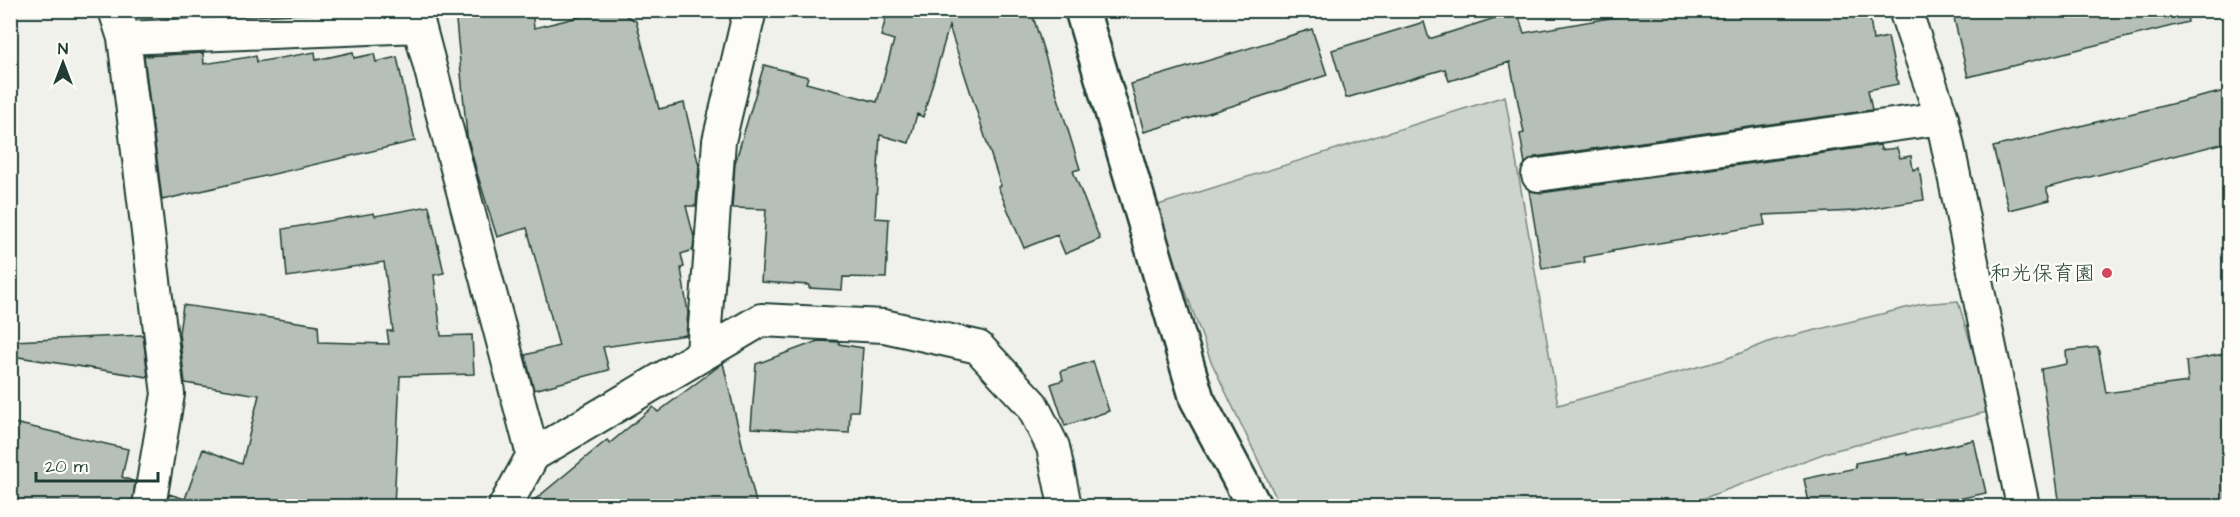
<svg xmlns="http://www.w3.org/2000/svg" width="2240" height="517" viewBox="0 0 2240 517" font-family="'Architects Daughter','Klee One',sans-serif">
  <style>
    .green { fill: #cdd3cd; stroke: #768880; stroke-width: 1.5 }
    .building { fill: #b6bfb8; stroke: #1f3d34; stroke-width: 1.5 }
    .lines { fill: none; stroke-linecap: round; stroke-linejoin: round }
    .minor-casing { stroke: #1f3d34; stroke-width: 36 }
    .tertiary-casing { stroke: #1f3d34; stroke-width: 38 }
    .minor { stroke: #fdfcf7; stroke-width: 32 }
    .tertiary { stroke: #fdfcf7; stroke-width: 33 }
    .poi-dot { fill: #d1495b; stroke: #fdfcf7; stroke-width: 2 }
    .labels { text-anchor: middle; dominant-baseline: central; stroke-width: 5; stroke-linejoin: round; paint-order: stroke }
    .poi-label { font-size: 21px; fill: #1f3d34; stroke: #fdfcf7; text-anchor: end }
  </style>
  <rect width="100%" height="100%" fill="#f0f1eb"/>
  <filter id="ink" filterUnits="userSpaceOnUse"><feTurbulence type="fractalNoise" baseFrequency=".0167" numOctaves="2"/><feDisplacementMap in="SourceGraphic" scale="12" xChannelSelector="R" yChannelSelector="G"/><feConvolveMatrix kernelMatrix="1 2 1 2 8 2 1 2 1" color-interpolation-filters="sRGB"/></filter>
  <g filter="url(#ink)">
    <!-- green -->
    <path class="green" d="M 1505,96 L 1558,405 L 1723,360 L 1771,341 L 1922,304 L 1958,301 L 1991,411 L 1828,452 L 1702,499 L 1671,506 L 1280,506 L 1210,359 L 1155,206 Z"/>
    <!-- building -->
    <path class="building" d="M 455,10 L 532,10 L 534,28 L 608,10 L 616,10 L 636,21 L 659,109 L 684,103 L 699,166 L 696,206 L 686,206 L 694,237 L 693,250 L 681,254 L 684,267 L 681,268 L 688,313 L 686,335 L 603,347 L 609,370 L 534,390 L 525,355 L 559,346 L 527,228 L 497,237 L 477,173 L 467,136 Z
      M 888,10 L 1031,10 L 1080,169 L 1073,171 L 1100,239 L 1065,254 L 1057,235 L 1024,248 L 998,187 L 1001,186 L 949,26 L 923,117 L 917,114 L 909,143 L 880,135 L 875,218 L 889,219 L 886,278 L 843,277 L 842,290 L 809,288 L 809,285 L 761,282 L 766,209 L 732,208 L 735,163 L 764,65 L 808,77 L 806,83 L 877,102 L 894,40 L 881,36 Z
      M 1655,10 L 1869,10 L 1873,40 L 1888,37 L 1898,84 L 1868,90 L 1872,110 L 1535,157 L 1525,164 L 1520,134 L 1524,133 L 1510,62 L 1449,81 L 1445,69 L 1346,98 L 1332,50 L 1424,22 L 1429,39 L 1517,11 L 1524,33 Z
      M 1952,10 L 2186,10 L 2188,22 L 1968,77 Z
      M 1312,29 L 1327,75 L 1232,106 L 1144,132 L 1131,84 Z
      M 315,52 L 316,60 L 353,52 L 354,58 L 374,54 L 376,62 L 397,57 L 415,141 L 162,200 L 144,56 L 203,53 L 204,64 L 256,56 L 257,62 Z
      M 2229,90 L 2229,142 L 2046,188 L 2050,200 L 2009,210 L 1993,147 Z
      M 1880,145 L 1881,150 L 1897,148 L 1900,158 L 1911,156 L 1913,170 L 1919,168 L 1924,200 L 1855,211 L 1763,215 L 1765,225 L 1612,251 L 1613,252 L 1584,257 L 1585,262 L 1542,269 L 1529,190 L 1541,193 Z
      M 429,206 L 444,273 L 434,275 L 441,336 L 472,335 L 474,374 L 400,376 L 394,507 L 167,507 L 169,494 L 185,499 L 203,449 L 242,464 L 259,395 L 185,383 L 179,333 L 183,305 L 318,325 L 319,342 L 389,344 L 387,331 L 393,331 L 384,262 L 287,277 L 283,229 L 374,213 L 375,216 Z
      M 143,335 L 148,377 L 12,356 L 13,341 Z
      M 818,341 L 839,342 L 839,344 L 863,348 L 858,411 L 850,411 L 849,433 L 751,428 L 756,364 Z
      M 2098,347 L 2106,393 L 2188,382 L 2186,361 L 2229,353 L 2229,507 L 2060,507 L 2041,369 L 2067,364 L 2066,351 Z
      M 1093,361 L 1109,411 L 1065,426 L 1051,384 L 1063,380 L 1061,371 Z
      M 723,363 L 757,507 L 526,507 L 607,440 L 610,443 L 653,407 L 658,412 Z
      M 10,422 L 128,449 L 122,477 L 135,482 L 132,507 L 10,507 Z
      M 1974,440 L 1986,493 L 1922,507 L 1810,507 L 1804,479 L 1856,468 L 1855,463 L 1907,453 L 1907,455 Z"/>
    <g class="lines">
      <!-- minor casing -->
      <g class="minor-casing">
        <path id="minor" d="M 115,10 L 124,38 L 168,394 L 149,506
          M 415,10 L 533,455
          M 1905,10 L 1942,118 L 2023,506
          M 124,38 L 419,26
          M 1538,175 L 1942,118
          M 703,353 L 719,141 L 750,10
          M 505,506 L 533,455 L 761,320 L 884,326 L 978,347 L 1032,405 L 1053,447 L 1065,506"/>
      </g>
      <!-- tertiary casing -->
      <g class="tertiary-casing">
        <path id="tertiary" d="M 1082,10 L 1197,399 L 1254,506"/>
      </g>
      <!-- minor -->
      <use href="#minor" class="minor"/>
      <!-- tertiary -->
      <use href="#tertiary" class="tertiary"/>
    </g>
  </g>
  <!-- markers -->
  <circle class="poi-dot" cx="2107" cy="273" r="6"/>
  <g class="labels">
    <!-- poi labels -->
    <g class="poi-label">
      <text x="2095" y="273">和光保育園</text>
    </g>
  </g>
  <!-- margin -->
  <rect width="2240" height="517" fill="none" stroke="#fdfcf7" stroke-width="36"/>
  <rect x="18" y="18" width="2204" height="481" fill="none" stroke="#1f3d34" stroke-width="2" filter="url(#ink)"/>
  <!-- north arrow -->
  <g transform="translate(63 63)" stroke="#fdfcf7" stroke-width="4.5" paint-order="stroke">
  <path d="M0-4.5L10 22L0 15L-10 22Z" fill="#1f3d34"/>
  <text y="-9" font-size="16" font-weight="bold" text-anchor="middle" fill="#1f3d34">N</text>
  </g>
  <!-- scale -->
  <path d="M36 472v9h122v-9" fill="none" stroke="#1f3d34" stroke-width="3"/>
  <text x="45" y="472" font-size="18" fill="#1f3d34" stroke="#fdfcf7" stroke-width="4.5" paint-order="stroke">20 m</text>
</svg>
